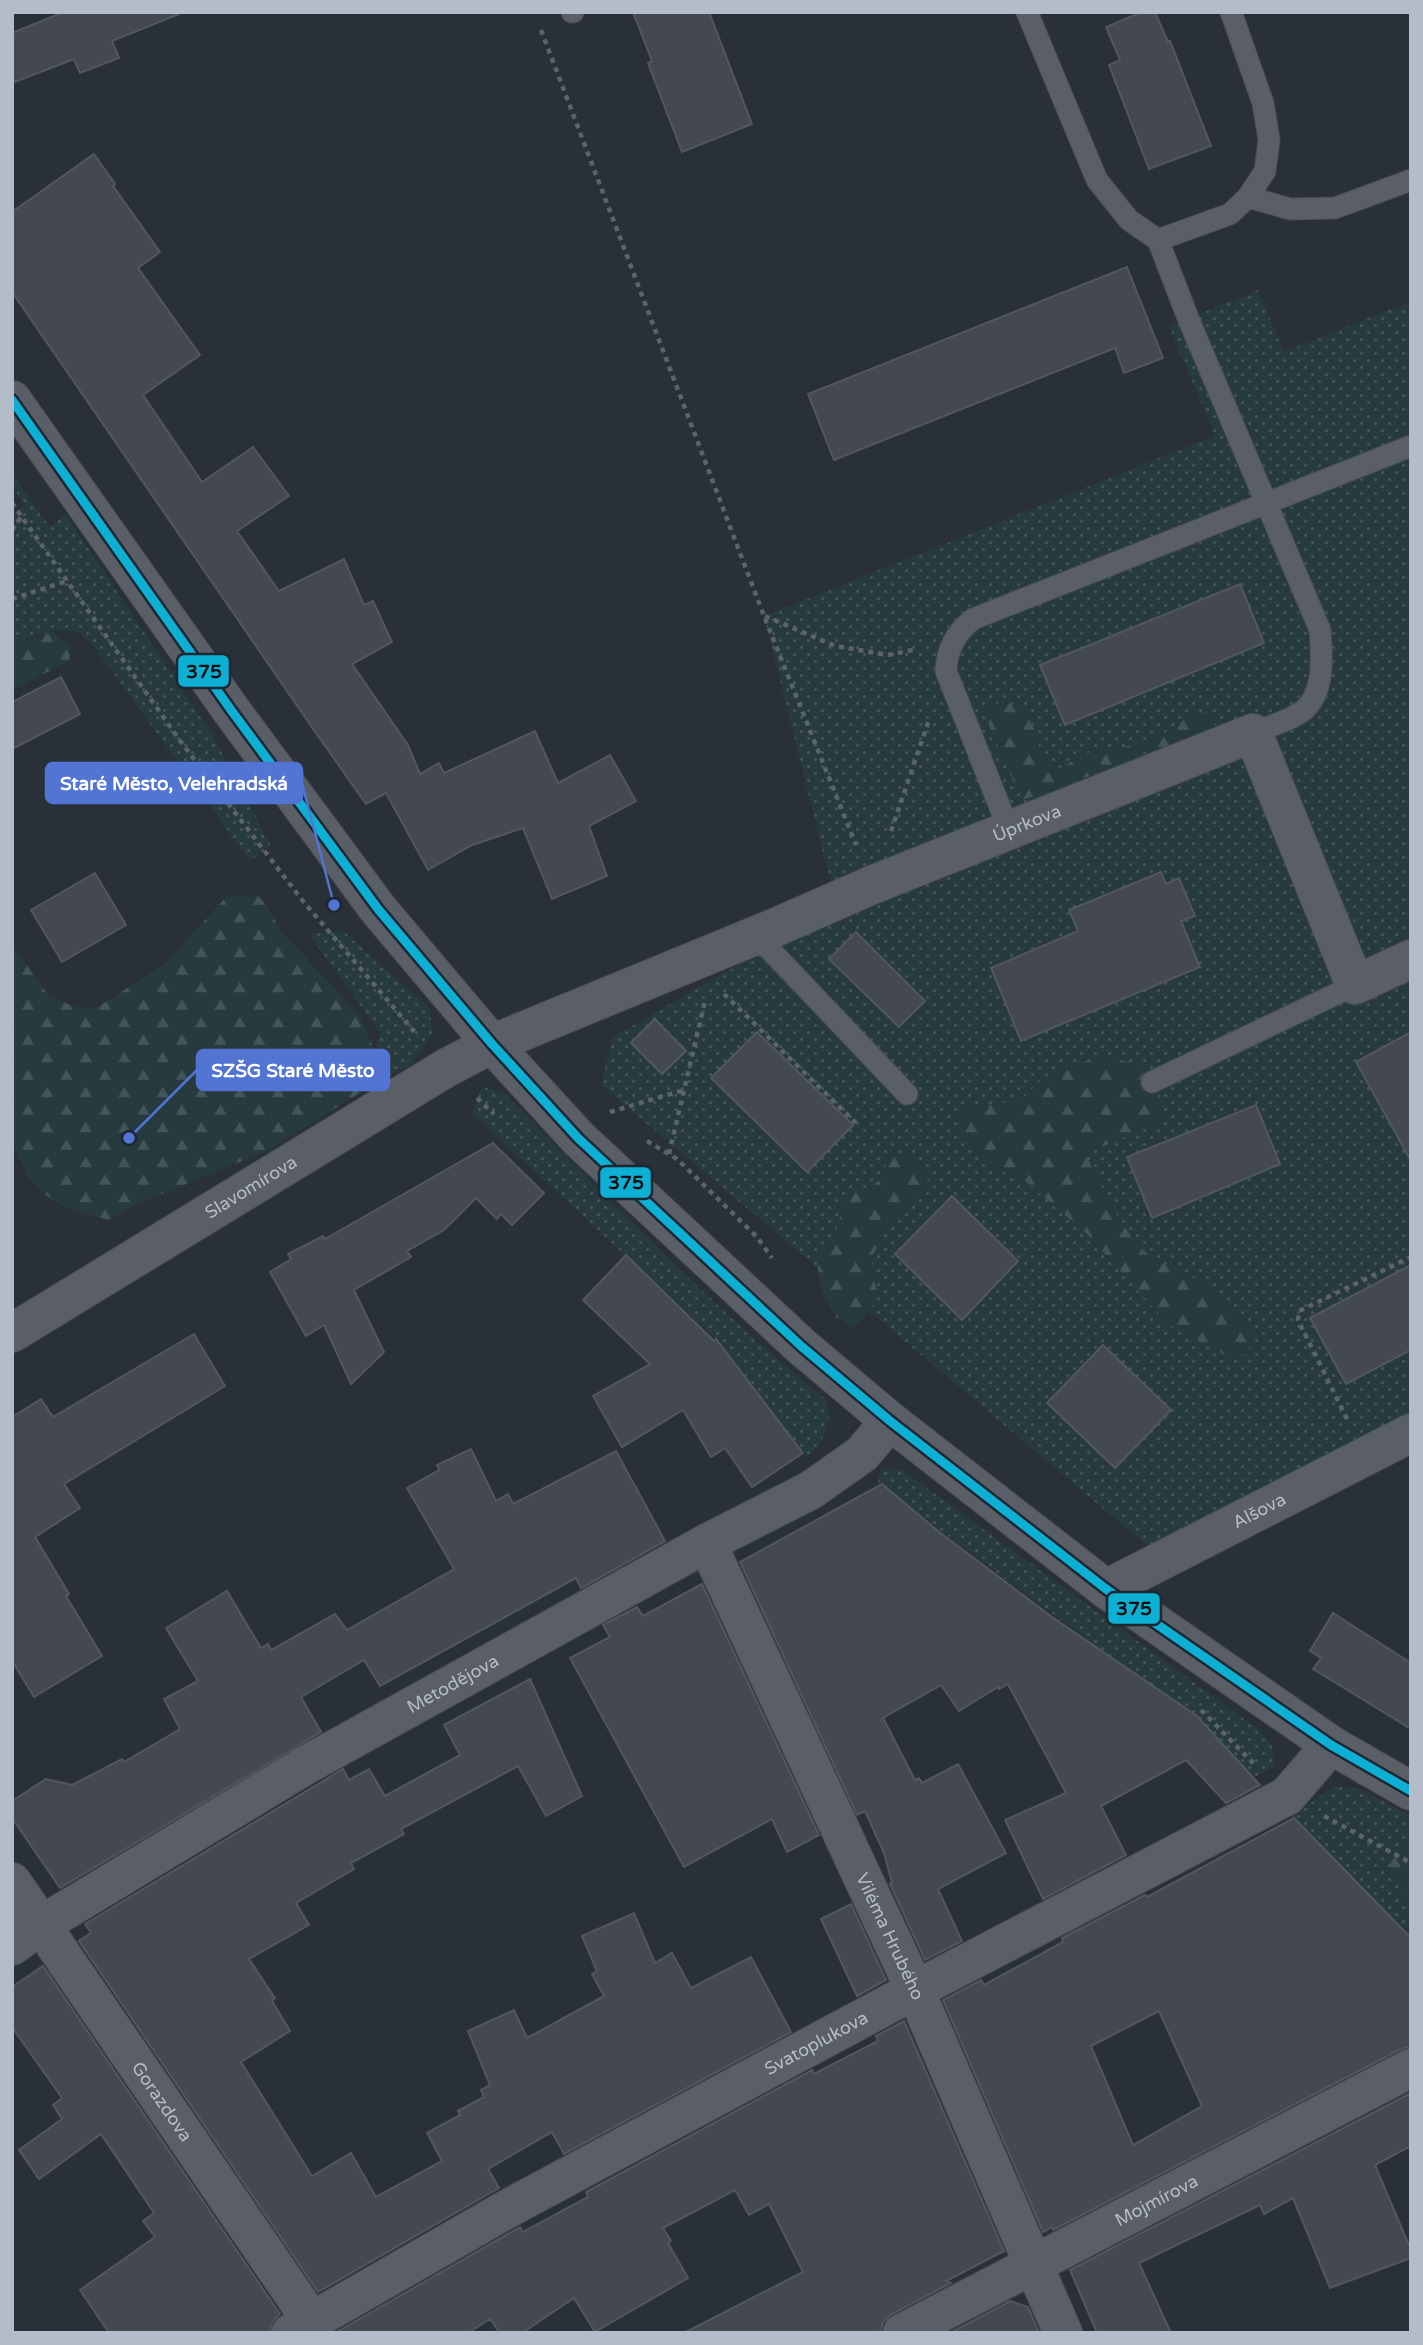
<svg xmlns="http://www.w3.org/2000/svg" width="1423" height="2345" viewBox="0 0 1423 2345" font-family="'Varela Round',sans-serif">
  <defs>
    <pattern id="grass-dots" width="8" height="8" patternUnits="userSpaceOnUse" patternTransform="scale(1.75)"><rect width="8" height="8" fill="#273a3e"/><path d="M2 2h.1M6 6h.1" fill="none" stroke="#445559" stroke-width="1.8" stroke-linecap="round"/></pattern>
    <pattern id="forest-firs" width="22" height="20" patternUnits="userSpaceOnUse" patternTransform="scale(1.75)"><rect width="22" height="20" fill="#273a3e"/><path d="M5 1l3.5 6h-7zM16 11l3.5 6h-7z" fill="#445559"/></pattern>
  </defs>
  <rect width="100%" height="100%" fill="#2a3038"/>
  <g fill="url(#grass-dots)">
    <path d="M1258,290L1284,352L1411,301V1433L1164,1560L601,1085L613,1037L837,908L764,616L1215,436L1169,326Z"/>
    <path d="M12,473L49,526L66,515L213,736L271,846L250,861L95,648C90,643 84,636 78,633C59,624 31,638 12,644V513L25,505L12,486Z"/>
    <path d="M343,931L429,1008L433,1033L410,1065L377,1082L375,1052L380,1033L309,934Z"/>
    <path d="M482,1087L504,1093C608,1199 711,1306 826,1400C835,1423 823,1442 807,1457L716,1339L472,1114Z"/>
    <path d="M881,1469H901L1262,1732L1272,1746L1275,1766L1249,1780L1192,1717L878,1484Z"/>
    <path d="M1334,1786L1362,1790L1411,1816V1944L1290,1818Z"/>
  </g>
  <g fill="url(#forest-firs)">
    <path d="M53,632L71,648L69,661L12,690V644Z"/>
    <path d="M1003,700L1028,715L1034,728L1043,761L1058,769L1092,751L1116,749L1155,739L1196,712H1212L1216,729L1199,741L1141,753L1119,765L1023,800L1004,761L984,713Z"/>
    <path d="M258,896L265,903L281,931L361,1017L375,1052L377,1082L269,1150L131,1207L109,1220C85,1214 56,1207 38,1188C26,1176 21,1158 12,1144V945L49,996L78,1008L95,1009L166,963L226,897Z"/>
    <path d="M1111,1058L1136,1064L1160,1095L1162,1121L1085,1154C1104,1189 1120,1231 1151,1257C1159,1264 1172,1265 1180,1270C1214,1289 1233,1307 1254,1339L1247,1354L1230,1358L1168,1324L1086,1233L1024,1180L993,1167L961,1139L957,1120L968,1106L1019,1102L1041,1080L1074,1063Z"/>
    <path d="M908,1153L927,1169L928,1188L898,1212L873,1254L871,1270L878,1294L869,1311L854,1327L836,1317L822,1293L818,1268L824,1247L835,1236L844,1201L855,1192L872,1186L882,1178L888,1157L894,1154Z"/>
    <path d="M1406,1840H1411V1909L1391,1871L1389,1857Z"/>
  </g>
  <g fill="#444950" stroke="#52575f" stroke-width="2" fill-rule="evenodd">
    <path d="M64,12H179V14L112,41L119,58L80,73L74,59L12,83V33Z"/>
    <path d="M633,12H709L752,124L682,152L648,63L652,61Z"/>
    <path d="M1142,12H1155L1168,42L1170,41L1211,146L1149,169L1109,65L1120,60L1106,27Z"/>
    <path d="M94,154L115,184L113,186L160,252L138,268L200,355L143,395L202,482L253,447L289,496L237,531L279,591L344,559L364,605L373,601L392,642L352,664L408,745L420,774L439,763L444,773L535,731L558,783L610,755L636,801L589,826L607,876L552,899L523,828L472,845L428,870L386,793L366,804L318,736L12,292V212Z"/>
    <path d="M1127,267L1163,358L1124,373L1115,348L834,460L808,394Z"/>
    <path d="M1240,584L1264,643L1065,725L1040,665Z"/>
    <path d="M61,677L80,714L12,749V702Z"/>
    <path d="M1161,872L1166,884L1179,878L1195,916L1181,921L1200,967L1021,1041L991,968L1078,931L1069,910Z"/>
    <path d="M95,873L126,925L62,962L31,910Z"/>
    <path d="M856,932L925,1001L899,1027L829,959Z"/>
    <path d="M655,1019L686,1051L662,1074L631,1043Z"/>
    <path d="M757,1032L853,1125L807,1172L711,1078Z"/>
    <path d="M1411,1032V1161L1356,1062Z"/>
    <path d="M1256,1105L1280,1164L1152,1218L1127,1157Z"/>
    <path d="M493,1143L544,1193L512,1225L501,1214L497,1219L476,1198L444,1230L407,1251L411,1257L354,1290L384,1352L351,1384L324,1325L306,1336L270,1272L291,1259L288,1254L323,1236L325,1239Z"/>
    <path d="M952,1196L1018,1261L962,1320L895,1254Z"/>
    <path d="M626,1255L714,1341L716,1339L803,1453L752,1487L725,1448L711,1457L683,1410L622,1447L593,1396L650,1364L583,1300Z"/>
    <path d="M1411,1265V1350L1346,1384L1310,1318Z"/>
    <path d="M194,1334L225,1386L64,1484L80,1508L35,1537L69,1594L66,1596L102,1656L34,1697L12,1661V1417L41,1399L53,1417Z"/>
    <path d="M1103,1345L1171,1410L1115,1468L1047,1403Z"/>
    <path d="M471,1449L496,1501L508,1494L513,1504L616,1451L665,1541L581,1588L576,1578L380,1686L364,1660L301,1697L321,1732L60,1888L12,1818V1801L46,1779L72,1785L122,1759L124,1762L180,1729L164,1699L198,1681L166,1628L227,1591L261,1648L268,1644L271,1650L335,1614L347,1630L454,1569L407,1488L439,1470L437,1465Z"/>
    <path d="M882,1484L938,1531L1052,1617L1197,1716L1260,1785L1226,1803L1186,1760L1101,1806L1126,1855L1043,1899L1005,1820L1066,1793L1008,1684L999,1689L998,1687L959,1711L941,1685L883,1718L915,1780L919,1778L922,1783L958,1764L1006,1853L938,1889L962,1941L925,1960L890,1884L892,1883L884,1853L865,1811L857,1815L740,1562Z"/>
    <path d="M702,1584L819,1835L787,1852L772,1819L684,1867L570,1658L610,1637L603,1625L637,1607L643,1616Z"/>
    <path d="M1333,1613L1411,1663V1729L1313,1669L1321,1658L1310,1651Z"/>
    <path d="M530,1679L582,1796L546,1816L518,1766L401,1829L404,1834L351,1863L354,1869L296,1903L309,1925L249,1959L275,1998L272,2001L290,2031L241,2062L312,2176L351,2153L376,2197L442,2161L427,2133L460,2115L458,2111L484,2097L481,2090L490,2085L468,2031L514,2010L527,2038L604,1996L592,1974L597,1971L582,1936L634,1913L655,1963L672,1953L691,1988L751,1957L791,2032L564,2154L552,2132L488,2169L499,2188L318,2292L79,1941L91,1933L85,1924L343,1769L349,1780L369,1769L385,1796L460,1755L444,1725Z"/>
    <path d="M1294,1818L1411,1938V2046L1401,2049L1053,2230L1052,2227L1043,2232L943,2000L981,1980L984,1985L1063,1942L1062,1938L1145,1895L1147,1897ZM1159,2011L1202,2106L1133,2145L1091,2046Z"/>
    <path d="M851,1904L886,1980L857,1996L821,1919Z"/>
    <path d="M43,1966L280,2314L273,2321L269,2333H109L80,2290L155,2237L143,2221L154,2213L101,2134L39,2179L19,2150L62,2119L53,2105L62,2098L12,2027V1987Z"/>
    <path d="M904,2021L1004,2251L946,2281L951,2283L892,2314L883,2322L880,2333H684L803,2272L769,2204L749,2215L735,2190L663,2228L671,2241L668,2243L688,2278L595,2332L574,2298L522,2333H500L490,2319L468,2333H335L520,2227L523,2232L588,2197L586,2192L812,2070L814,2074L878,2041L876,2036Z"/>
    <path d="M1411,2093V2146L1375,2165L1411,2250V2258L1330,2288L1293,2198L1264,2214L1260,2205L1139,2263L1171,2333H1097L1070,2270Z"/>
    <path d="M1010,2301L1028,2307L1039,2333H950Z"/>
  </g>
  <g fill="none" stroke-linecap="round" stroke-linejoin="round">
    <defs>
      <g id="service">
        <path d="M572,12H573"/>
        <path d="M1027,12L1097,180L1129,220L1158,240"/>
        <path d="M1231,12L1263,103L1269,140L1265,171L1248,197L1230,214L1158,240L1188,318L1320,630C1322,655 1325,692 1304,710C1290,721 1269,726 1253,733"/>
        <path d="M1248,197L1290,209L1335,208L1411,180"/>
        <path d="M1009,830L946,671C947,648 956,633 973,619L1411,446"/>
        <path d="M756,935L907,1094"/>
        <path d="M1152,1082L1355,985"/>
      </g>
      <g id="minor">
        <path id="s1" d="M12,1333L446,1068L492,1044L774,928L872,885L1253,733L1355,985L1411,959"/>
        <path id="s2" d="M707,1543L915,1990L1063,2333"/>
        <path id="s3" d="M1106,1589L1411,1433"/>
        <path id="s4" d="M12,1882L311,2320"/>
        <path id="s5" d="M12,1946L41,1925L306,1765L707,1543L811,1490L862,1454L890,1421"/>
        <path id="s6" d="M291,2333L509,2208L915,1990L1287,1796L1331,1745"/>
        <path id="s7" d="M902,2333L1411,2068"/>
      </g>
      <path id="tertiary" d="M12,400L231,710L378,909L492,1044L578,1138L801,1346L890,1421L1106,1589L1331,1745L1411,1791"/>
    </defs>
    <use href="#service" stroke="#484c53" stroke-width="23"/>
    <use href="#minor" stroke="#484c53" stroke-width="40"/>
    <use href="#tertiary" stroke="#484c53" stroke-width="40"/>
    <g stroke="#5d636a" stroke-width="4.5" stroke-dasharray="5 5" stroke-linecap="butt">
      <path d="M541,30L764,616L856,845"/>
      <path d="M12,503L181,742L302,900L418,1036"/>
      <path d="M12,530L22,516"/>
      <path d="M12,599L67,581"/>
      <path d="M765,616L835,646L888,655L917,649"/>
      <path d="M891,831L929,720"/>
      <path d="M724,994L856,1123"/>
      <path d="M477,1098L494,1114"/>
      <path d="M610,1112L684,1090"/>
      <path d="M647,1141L677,1159L757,1237L772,1258"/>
      <path d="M669,1154L705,1001"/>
      <path d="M1347,1419L1298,1320L1299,1311L1411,1257"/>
      <path d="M1201,1710L1256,1766"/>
      <path d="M1324,1816L1411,1863"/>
    </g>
    <use href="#service" stroke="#5a5e66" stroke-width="21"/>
    <use href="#minor" stroke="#5a5e66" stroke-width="38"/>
    <use href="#tertiary" stroke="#5a5e66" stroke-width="38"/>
    <defs>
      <path id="bus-1" d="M12,400L231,710L378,909L492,1044L578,1138L801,1346L890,1421L1106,1589L1331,1745L1411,1791"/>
    </defs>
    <use href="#bus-1" stroke="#1d2633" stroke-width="14"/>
    <use href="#bus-1" stroke="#0dafd3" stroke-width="9"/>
  </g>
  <g text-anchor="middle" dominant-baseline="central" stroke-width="5" stroke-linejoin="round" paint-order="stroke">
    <g font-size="18" fill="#b4bcc9" stroke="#1d2633">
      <text stroke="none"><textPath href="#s1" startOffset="1139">Úprkova</textPath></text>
      <text stroke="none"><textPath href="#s1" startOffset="280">Slavomírova</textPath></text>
      <text stroke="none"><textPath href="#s3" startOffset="172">Alšova</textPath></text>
      <text stroke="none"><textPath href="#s5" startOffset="513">Metodějova</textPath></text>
      <text stroke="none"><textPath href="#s2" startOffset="434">Viléma Hrubého</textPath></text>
      <text stroke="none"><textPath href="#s6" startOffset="600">Svatoplukova</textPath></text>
      <text stroke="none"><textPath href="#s4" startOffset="266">Gorazdova</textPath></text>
      <text stroke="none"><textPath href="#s7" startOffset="287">Mojmírova</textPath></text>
    </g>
  </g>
  <path fill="none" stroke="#5274d3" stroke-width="2.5" d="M334 905L302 783M129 1138L197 1070"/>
  <g fill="#5274d3" stroke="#1d2633" stroke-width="2.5">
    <circle cx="334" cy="905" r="7"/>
    <circle cx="129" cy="1138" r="7"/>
  </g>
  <g fill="#5274d3" stroke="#5274d3" stroke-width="2.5">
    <rect x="46" y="763" width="256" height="40" rx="7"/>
    <rect x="197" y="1050" width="192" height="40" rx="7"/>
  </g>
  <g font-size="19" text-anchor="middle" font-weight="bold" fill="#fff">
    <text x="174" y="790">Staré Město, Velehradská</text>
    <text x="293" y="1077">SZŠG Staré Město</text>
  </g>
  <g stroke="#1d2633" stroke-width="2.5">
    <rect x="177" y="654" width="53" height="34" rx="7" fill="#0dafd3"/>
    <rect x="599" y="1166" width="53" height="33" rx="7" fill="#0dafd3"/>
    <rect x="1107" y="1592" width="54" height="33" rx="7" fill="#0dafd3"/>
  </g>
  <g font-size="19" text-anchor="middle" font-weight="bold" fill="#111">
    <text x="204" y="678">375</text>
    <text x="626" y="1189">375</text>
    <text x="1134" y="1615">375</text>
  </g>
  <rect width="1423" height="2345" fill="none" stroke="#b4bcc9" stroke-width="28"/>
</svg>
